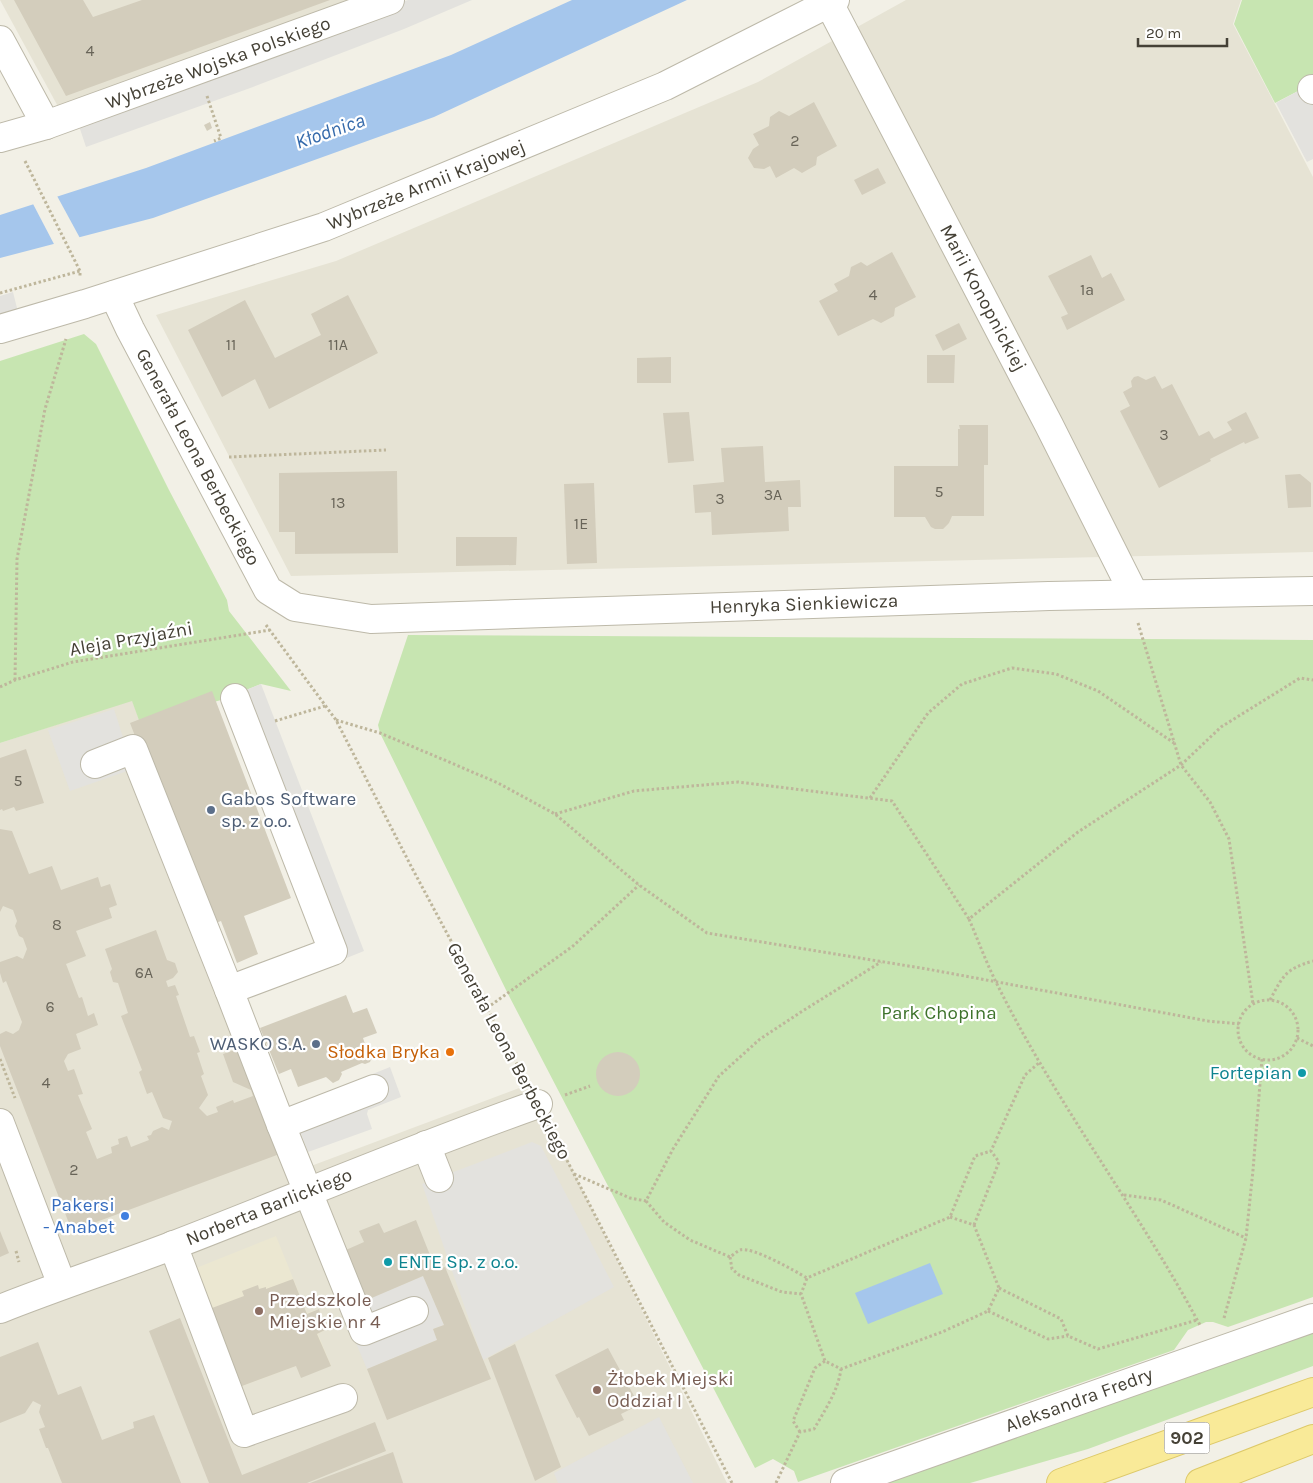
<svg xmlns="http://www.w3.org/2000/svg" width="1313" height="1483" viewBox="0 0 1313 1483" font-family="Karla,sans-serif">
  <rect width="100%" height="100%" fill="#f2f0e6"/>
  <g fill="#e6e3d4">
    <path d="M0,0H350L61,112Z"/>
    <path d="M906,0H1241L1233,24L1313,177V552L291,576L156,315L336,261L758,82Z"/>
    <path d="M132,700L303,1169L530,1084L727,1483H0V743Z"/>
  </g>
  <path fill="#ebe7d1" d="M276,1236L307,1313L319,1309L325,1330L318,1334L331,1366H296L242,1386L196,1268Z"/>
  <g fill="#c7e5b1">
    <path d="M1242,0H1313V76L1300,90L1275,103L1234,24Z"/>
    <path d="M84,334L96,344L169,490L227,600L229,611L291,691L261,684L221,700L140,723L132,701L0,743V361Z"/>
    <path d="M408,635L1313,640V1297L1228,1327L1213,1322H1206L1188,1330L1174,1350L798,1482L794,1471L773,1459L755,1468L508,994L380,733L378,725Z"/>
    <path d="M1313,1333V1366L1088,1449L970,1483H877L1197,1372Z"/>
  </g>
  <g fill="#e3e2de">
    <path d="M408,0H472L404,29L253,87L86,147L77,120Z"/>
    <path d="M1313,76V159L1307,162L1276,103L1300,90Z"/>
    <path d="M13,292L18,312L0,317V296Z"/>
    <path d="M261,684L364,951L324,967L221,700Z"/>
    <path d="M114,709L133,769L70,791L48,730Z"/>
    <path d="M390,1067L401,1097L368,1110L367,1114L372,1129L308,1152L291,1107Z"/>
    <path d="M532,1142L541,1146L614,1287L483,1360L422,1184Z"/>
    <path d="M423,1276L444,1325L433,1329L437,1340L367,1369L342,1310Z"/>
    <path d="M659,1417L693,1483H558L554,1473Z"/>
  </g>
  <g fill="#a5c6ec">
    <path d="M572,0H687L434,117L153,218L0,258V215L146,168L451,55Z"/>
    <path d="M930,1263L943,1294L868,1324L855,1293Z"/>
  </g>
  <path fill="#f2f0e6" d="M56,194L81,240L55,246L32,202Z"/>
  <g fill="#d3cdbc">
    <path d="M14,0H83L93,17L142,0H330L66,96Z"/>
    <path d="M814,102L837,146L817,157L816,165L802,173L794,168L776,178L770,166L764,169L754,168L748,158L753,149L759,145L753,134L769,126L770,117L779,111L789,116Z"/>
    <path d="M210,122L212,128L207,131L204,125Z"/>
    <path d="M878,168L886,183L862,195L854,180Z"/>
    <path d="M892,252L916,297L895,308L894,316L881,323L873,319L838,336L819,301L838,291L834,284L849,276L851,267L861,262L867,266Z"/>
    <path d="M1091,255L1102,278L1111,273L1125,300L1067,330L1061,317L1068,314L1048,276Z"/>
    <path d="M348,295L378,353L269,409L255,379L222,397L188,330L245,300L275,358L321,335L311,314Z"/>
    <path d="M959,323L967,339L943,351L935,335Z"/>
    <path d="M927,355H955L954,383H927Z"/>
    <path d="M671,357V383H637V358Z"/>
    <path d="M1138,376L1146,380L1155,376L1162,389L1172,384L1199,436L1209,431L1214,439L1232,430L1227,422L1246,412L1259,438L1245,444L1244,442L1210,459L1211,461L1159,488L1120,411L1130,406L1123,392L1132,387L1131,381L1134,377Z"/>
    <path d="M689,412L694,461L668,463L663,413Z"/>
    <path d="M959,425H988V465H984V516H952L949,523L943,529H935L931,527L925,517H894V466H958V429H960Z"/>
    <path d="M763,446L765,482L800,480L801,507H788L789,531L712,535L711,512L695,513L693,485L724,482L721,448Z"/>
    <path d="M397,471L398,553L295,554V532H279V473Z"/>
    <path d="M1300,474L1311,483V507L1288,508L1285,475Z"/>
    <path d="M594,483L597,563L567,564L564,484Z"/>
    <path d="M456,537H517L516,565L456,566Z"/>
    <path d="M212,691L291,898L244,916L258,954L237,963L221,921L208,926L130,723Z"/>
    <path d="M26,749L44,803L16,811L14,807L3,811L2,809L0,810V758Z"/>
    <path d="M0,829L12,831L29,874L52,866L61,890L98,877L101,887L110,884L117,905L109,908L112,918L76,931L86,956L66,964L79,998L82,997L88,1016L94,1013L98,1025L76,1034L81,1049L68,1054L64,1061L68,1071L74,1069L83,1094L78,1095L92,1129L86,1132L97,1159L112,1153L111,1147L119,1144L118,1139L127,1136L131,1147L149,1140L147,1136L151,1135L153,1131L162,1127L169,1130L172,1121L163,1118L152,1092L147,1094L139,1072L142,1070L121,1016L128,1013L118,983L113,982L110,972L112,969L105,949L156,930L167,960L175,963L178,972L173,978L166,981L168,987L175,985L179,995L176,996L190,1037L194,1036L200,1052L197,1053L204,1074L201,1076L208,1095L199,1108L207,1116L218,1112L216,1107L233,1100L234,1103L253,1096L251,1090L233,1082L223,1054L243,1047L285,1152L72,1231L0,1046V1034L6,1031L13,1034L19,1030L22,1022L6,981L3,983L0,973V962L17,956L23,959L27,949L23,938L19,936L15,926L17,921L13,910L3,906L0,912Z"/>
    <path d="M346,995L353,1013L367,1008L377,1033L363,1038L367,1050L372,1057L370,1062L365,1064L362,1063L341,1072L342,1074L339,1080L333,1083L326,1077L298,1087L291,1069L279,1074L260,1028Z"/>
    <circle cx="618" cy="1074" r="22"/>
    <path d="M416,1220L436,1270L445,1267L491,1379L387,1420L367,1369L437,1340L433,1329L444,1325L423,1276L360,1303L339,1253L364,1242L359,1231L379,1223L384,1233Z"/>
    <path d="M0,1231L9,1253L0,1257Z"/>
    <path d="M293,1279L307,1314L319,1309L325,1330L317,1334L331,1366L301,1378L296,1366L242,1386L221,1334L216,1336L210,1321L216,1319L212,1308L244,1296L242,1291L258,1285L259,1289L266,1287V1289Z"/>
    <path d="M180,1318L242,1475L375,1422L386,1451L307,1483H209L149,1331Z"/>
    <path d="M38,1342L58,1395L81,1386L102,1440L134,1428L133,1422L154,1415L181,1483H62L48,1448H46L39,1429L45,1427L39,1412L41,1405L33,1401L25,1413L0,1423V1357Z"/>
    <path d="M515,1344L561,1467L535,1481L488,1358Z"/>
    <path d="M608,1348L639,1405L621,1414L624,1420L589,1436L579,1417L577,1418L555,1375Z"/>
    <path d="M393,1452L403,1483H310L334,1474Z"/>
  </g>
  <g fill="none" stroke-linecap="round" stroke-linejoin="round">
    <defs>
      <g id="minor">
        <path d="M829,3L1049,425L1134,594"/>
        <path d="M0,40L46,125"/>
        <path d="M1312,89L1313,90"/>
        <path d="M0,138L46,125L390,0"/>
        <path d="M114,295L130,329L268,590L295,607L371,619L1049,596L1313,591"/>
        <path d="M0,329L85,304L324,227L665,86L835,0"/>
        <path d="M235,698L333,951L229,990L281,1125L364,1331L414,1311"/>
        <path d="M95,764L133,749L229,990"/>
        <path d="M0,1123L62,1285"/>
        <path d="M281,1125L374,1089"/>
        <path d="M426,1145L439,1178"/>
        <path d="M173,1245L244,1433L343,1398"/>
        <path d="M0,1309C58,1286 116,1267 174,1245C296,1198 415,1147 538,1104"/>
        <path d="M845,1483L1313,1318"/>
      </g>
      <g id="major">
        <path d="M1061,1483L1313,1392"/>
        <path d="M1200,1483L1313,1439"/>
      </g>
    </defs>
    <use href="#minor" stroke="#bdb9a9" stroke-width="30"/>
    <use href="#major" stroke="#ddc969" stroke-width="30"/>
    <g stroke="#beb69b" stroke-width="3" stroke-dasharray="2.5 2.5" stroke-linecap="butt">
      <path d="M207,96L221,138L214,141"/>
      <path d="M25,161L80,271V276"/>
      <path d="M0,293L80,271"/>
      <path d="M229,457L386,450"/>
      <path d="M1138,623L1181,765L1210,802L1229,839L1253,1004"/>
      <path d="M266,625L336,720L412,868L525,1079"/>
      <path d="M15,680L17,559L45,409L66,339"/>
      <path d="M0,687L15,680L73,662L270,630"/>
      <path d="M336,720L380,733L442,759L498,783L555,814L639,885L707,933L927,969L1208,1021L1239,1024"/>
      <path d="M275,721L325,706"/>
      <path d="M870,798L928,713L962,684L1012,668L1056,674L1098,691L1174,743"/>
      <path d="M555,814L634,791L738,782L892,801L969,919L1078,832L1181,765L1221,727L1300,678L1313,680"/>
      <path d="M969,919C978,940 986,962 996,982C1055,1102 1138,1209 1201,1327"/>
      <path d="M1270,1000C1283,976 1285,969 1313,961"/>
      <circle cx="1268" cy="1030" r="30"/>
      <path d="M487,1008L573,946L639,885"/>
      <path d="M1297,1038L1313,1046"/>
      <path d="M0,1059L15,1098"/>
      <path d="M565,1095L590,1086"/>
      <path d="M551,1129L732,1483"/>
      <path d="M574,1174L630,1198L646,1201L673,1149L719,1076L760,1039L801,1012L881,962"/>
      <path d="M1124,1195L1161,1200L1246,1238"/>
      <path d="M646,1201L664,1222L690,1240L730,1257C733,1255 736,1252 740,1250C752,1246 795,1271 807,1278"/>
      <path d="M950,1217L974,1225L999,1288L988,1311L942,1332L841,1369L825,1361L801,1294L807,1278L950,1217L975,1156L991,1151"/>
      <path d="M974,1225L999,1162L991,1151L1025,1075L1040,1062"/>
      <path d="M16,1251L19,1262"/>
      <path d="M730,1257L732,1269L739,1275L782,1292L801,1294"/>
      <path d="M999,1288L1061,1319L1068,1336L1098,1349L1197,1320"/>
      <path d="M988,1311L1048,1339L1068,1336"/>
      <path d="M1224,1318L1246,1238L1253,1170L1262,1059"/>
      <path d="M800,1432L793,1421L815,1368L825,1361"/>
      <path d="M776,1483L800,1432L814,1429C825,1410 838,1391 841,1369"/>
    </g>
    <use href="#minor" stroke="#fff" stroke-width="28"/>
    <use href="#major" stroke="#f9ea98" stroke-width="28"/>
  </g>
  <g fill="#5c6f8a" stroke="#fff" stroke-width="2">
    <circle cx="211" cy="810" r="5"/>
    <circle cx="316" cy="1044" r="5"/>
  </g>
  <circle fill="#e8710a" stroke="#fff" stroke-width="2" cx="450" cy="1052" r="5"/>
  <g fill="#0f9aa8" stroke="#fff" stroke-width="2">
    <circle cx="1302" cy="1073" r="5"/>
    <circle cx="388" cy="1262" r="5"/>
  </g>
  <circle fill="#3f7fe0" stroke="#fff" stroke-width="2" cx="125" cy="1216" r="5"/>
  <g fill="#8d6e63" stroke="#fff" stroke-width="2">
    <circle cx="259" cy="1311" r="5"/>
    <circle cx="597" cy="1390" r="5"/>
  </g>
  <g text-anchor="middle" dominant-baseline="central" stroke-width="4.5" stroke-linejoin="round" paint-order="stroke">
    <g font-size="16" fill="#686458">
      <text x="90" y="50">4</text>
      <text x="795" y="140">2</text>
      <text x="1087" y="289">1a</text>
      <text x="873" y="294">4</text>
      <text x="231" y="344">11</text>
      <text x="338" y="344">11A</text>
      <text x="1164" y="434">3</text>
      <text x="939" y="491">5</text>
      <text x="773" y="494">3A</text>
      <text x="720" y="498">3</text>
      <text x="338" y="502">13</text>
      <text x="581" y="523">1E</text>
      <text x="18" y="780">5</text>
      <text x="57" y="924">8</text>
      <text x="144" y="972">6A</text>
      <text x="50" y="1006">6</text>
      <text x="46" y="1082">4</text>
      <text x="74" y="1169">2</text>
    </g>
    <rect fill="#fff" stroke="#7d7a72" stroke-width="1" x="1164.5" y="1422.5" width="45" height="31" rx="4"/>
    <g font-size="18" font-weight="bold" fill="#454136">
      <text x="1187" y="1438">902</text>
    </g>
    <g font-size="19" fill="#454136" stroke="#fff">
      <text transform="translate(218 63) rotate(-20)">Wybrzeże Wojska Polskiego</text>
      <text transform="translate(426 185) rotate(-22)">Wybrzeże Armii Krajowej</text>
      <text transform="translate(983 298) rotate(62)">Marii Konopnickiej</text>
      <text transform="translate(198 457) rotate(62)">Generała Leona Berbeckiego</text>
      <text transform="translate(804 604) rotate(-2)">Henryka Sienkiewicza</text>
      <text transform="translate(131 639) rotate(-10)">Aleja Przyjaźni</text>
      <text transform="translate(509 1051) rotate(62)">Generała Leona Berbeckiego</text>
      <text transform="translate(269 1207) rotate(-22)">Norberta Barlickiego</text>
      <text transform="translate(1079 1400) rotate(-20)">Aleksandra Fredry</text>
    </g>
    <g font-size="19" fill="#4e5e75" stroke="#fff" text-anchor="start">
      <text x="221" y="799">Gabos Software<tspan x="221" dy="22">sp. z o.o.</tspan></text>
      <text x="306" y="1044" text-anchor="end">WASKO S.A.</text>
    </g>
    <g font-size="19" fill="#3e732c" stroke="#fff">
      <text x="939" y="1013">Park Chopina</text>
    </g>
    <g font-size="19" fill="#c56008" stroke="#fff" text-anchor="end">
      <text x="440" y="1052">Słodka Bryka</text>
    </g>
    <g font-size="19" fill="#0d838f" stroke="#fff" text-anchor="end">
      <text x="1292" y="1073">Fortepian</text>
      <text x="398" y="1262" text-anchor="start">ENTE Sp. z o.o.</text>
    </g>
    <g font-size="19" fill="#366cbe" stroke="#fff" text-anchor="end">
      <text x="115" y="1205">Pakersi<tspan x="115" dy="22">- Anabet</tspan></text>
    </g>
    <g font-size="19" fill="#785e54" stroke="#fff" text-anchor="start">
      <text x="269" y="1300">Przedszkole<tspan x="269" dy="22">Miejskie nr 4</tspan></text>
      <text x="607" y="1379">Żłobek Miejski<tspan x="607" dy="22">Oddział I</tspan></text>
    </g>
    <g font-size="20" font-style="italic" fill="#356aab" stroke="#fff">
      <text transform="translate(330 131) rotate(-19)">Kłodnica</text>
    </g>
  </g>
  <path d="M1138 38v8h89v-8" fill="none" stroke="#454136" stroke-width="2.5"/>
  <text x="1146" y="38" font-size="15" fill="#454136" stroke="#ffffff" stroke-width="4" paint-order="stroke">20 m</text>
</svg>
